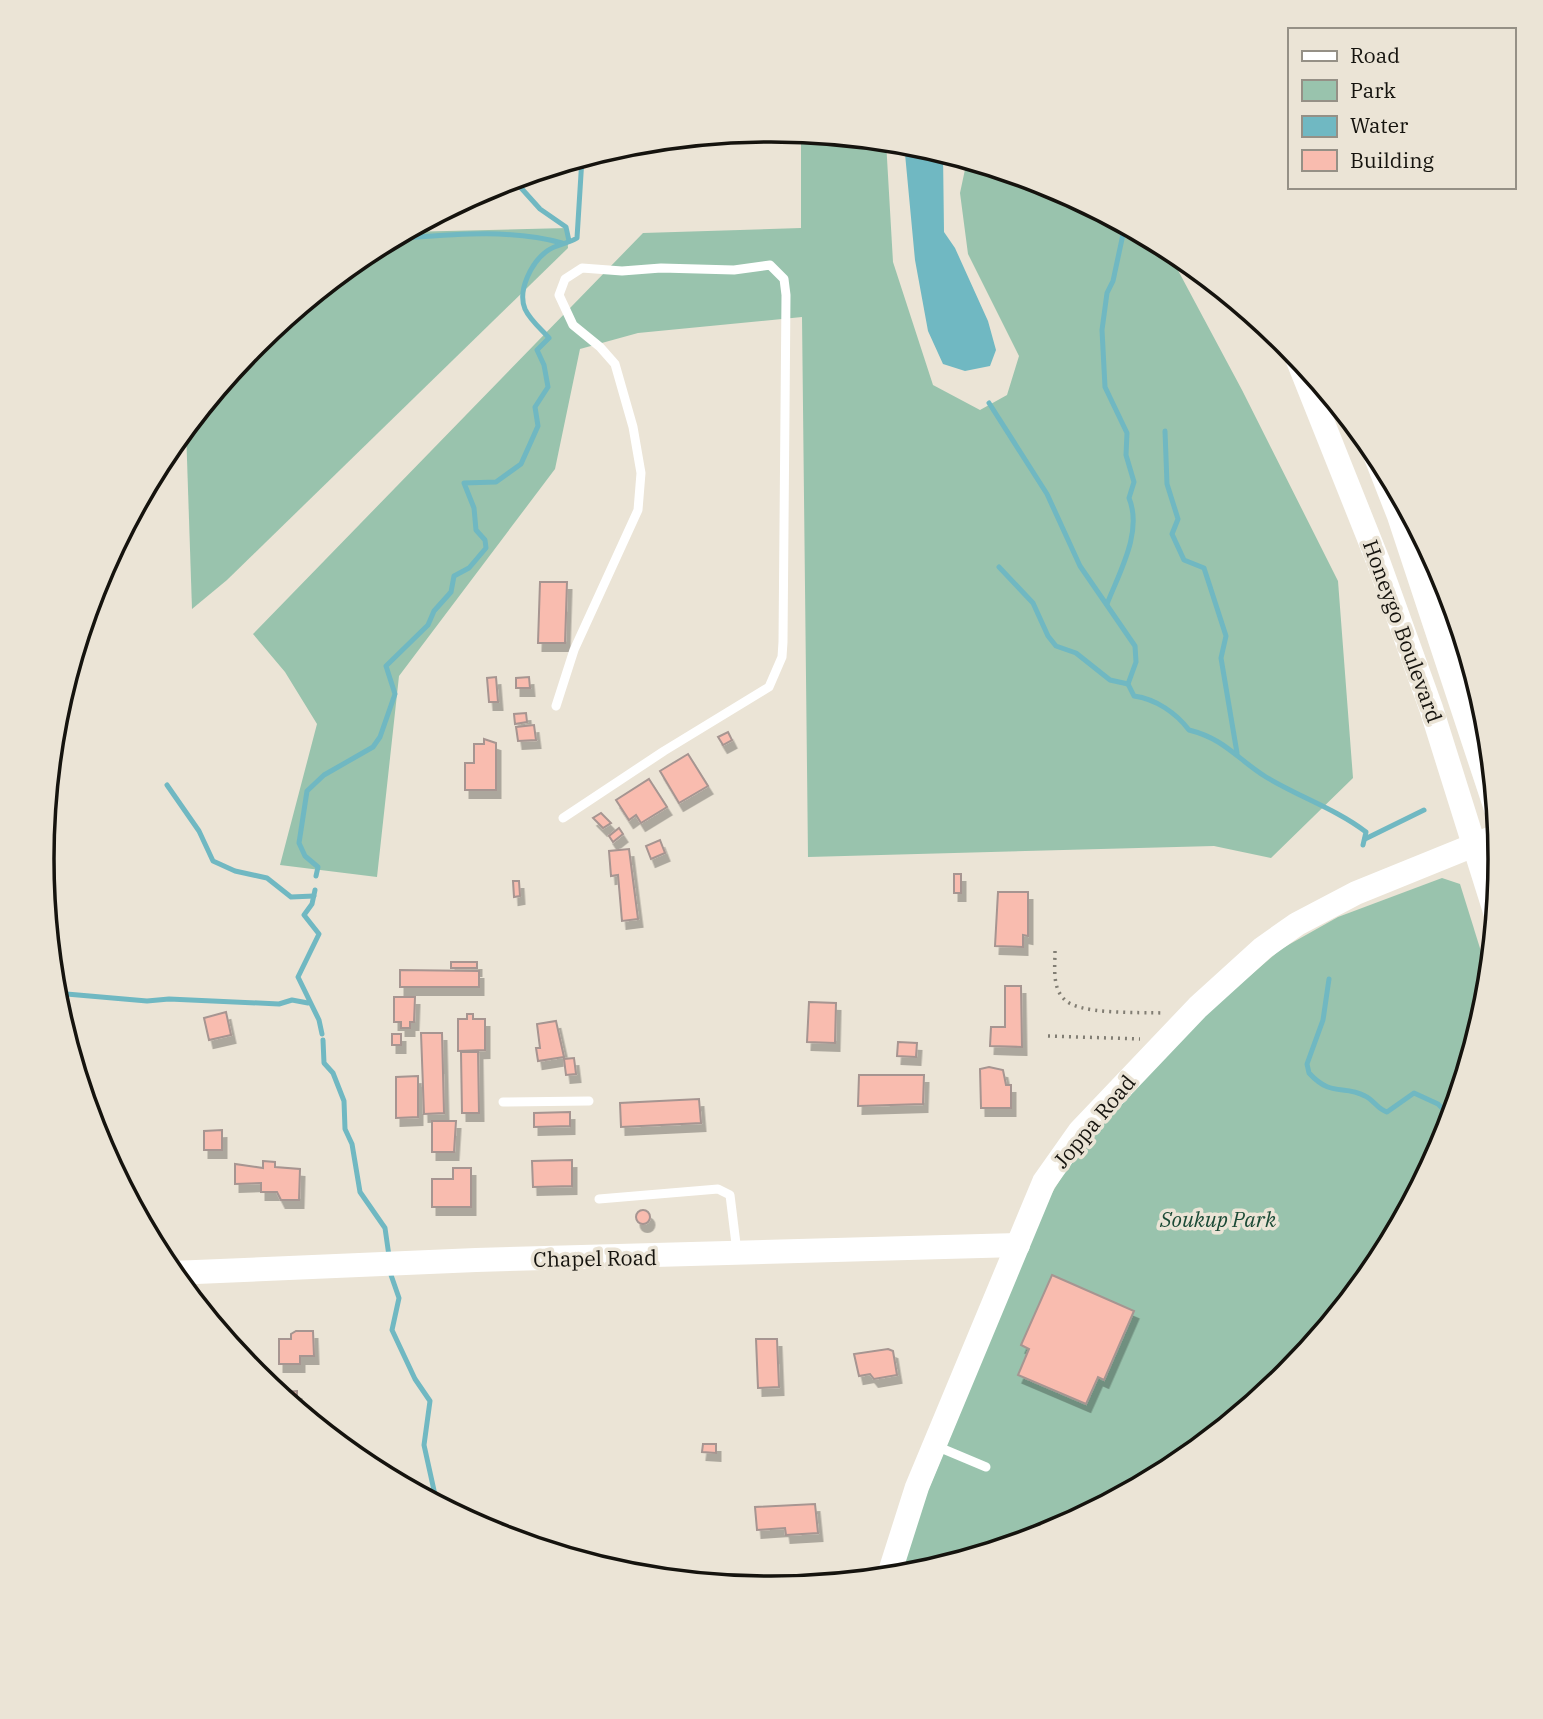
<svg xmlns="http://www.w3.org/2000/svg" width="1543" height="1719" viewBox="0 0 1543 1719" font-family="'IBM Plex Serif',serif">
  <defs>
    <filter id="shadow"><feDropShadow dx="4.5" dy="8" stdDeviation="0" flood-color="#0004"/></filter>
  </defs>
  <rect width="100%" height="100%" fill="#ebe4d6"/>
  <g fill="#99c3ad">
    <path d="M801,133L886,141L893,262L933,385L980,410L1007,395L1019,356L968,254L960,193L967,160L1051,186L1165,246L1242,390L1338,581L1353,778L1271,858L1214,846L808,857L802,317L638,333L580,349L555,469L399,676L377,877L280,865L317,724L285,672L253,634L643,233L801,228Z"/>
    <path d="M567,228L568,248L227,580L192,609L186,429L256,343L367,253L405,232Z"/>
    <path d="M1442,878L1460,884L1489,977L1487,1002L1445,1139L1378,1265L1287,1376L1176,1466L1050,1534L913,1575L897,1577L907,1542L1047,1201L1074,1157L1108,1111L1188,1029L1281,949L1338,917Z"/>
  </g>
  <path fill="#70b8c2" d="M904,143L943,153L944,232L955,248L988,321L996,350L990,366L965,371L943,364L928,331L915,260Z"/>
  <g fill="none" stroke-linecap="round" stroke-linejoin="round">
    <g stroke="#70b8c2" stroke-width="5">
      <path d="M513,179L540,209L566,227L569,241"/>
      <path d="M392,239C447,235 509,228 562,243"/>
      <path d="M989,403L1047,494L1080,566L1135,646L1136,662L1128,684L1134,696C1156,699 1176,713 1189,730C1225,739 1237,759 1266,777C1299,797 1336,809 1366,832L1363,845"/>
      <path d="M1165,431L1167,484L1178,519L1172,534L1184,560L1204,568L1226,636L1221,658L1237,753"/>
      <path d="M999,567L1033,603L1048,636L1056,646L1076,653L1110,680L1128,684"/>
      <path d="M1107,604C1119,573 1143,532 1129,498L1134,482L1126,455L1127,433L1105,387L1102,330L1107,293L1113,281L1125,225"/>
      <path d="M167,785L199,831L213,861L235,871L267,878L291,897L314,896"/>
      <path d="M1365,839L1424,810"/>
      <path d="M316,876L318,867L305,856L299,843L307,791L324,775L373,747L380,737L395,694L386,666L428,625L434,611L451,592L454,576L469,568L486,548L485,540L476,530L474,508L464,483L496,482L521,464L538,426L535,407L548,387L544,365L537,350L549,338C541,329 530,320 525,309C517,290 532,262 547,251C556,244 568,244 577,238L582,158"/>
      <path d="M315,890L312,904L304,915L319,934L298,977L319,1020L322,1034"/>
      <path d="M1329,979L1323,1020L1307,1064L1309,1073C1332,1098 1343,1084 1365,1096C1374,1100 1377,1109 1387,1112L1414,1093L1438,1104L1452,1118"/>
      <path d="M55,993L147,1001L169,999L279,1004L292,1000L308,1003"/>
      <path d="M323,1040L324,1063L333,1073L344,1101L345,1129L352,1144L360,1192L385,1228L389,1256"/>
      <path d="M391,1275L399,1298L392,1330L415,1379L430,1401L424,1445L437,1504"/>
    </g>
  </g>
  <g fill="#f9bcaf" stroke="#a69591" stroke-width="2" filter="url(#shadow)">
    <path d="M540,582H567L565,643H538Z"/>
    <path d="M496,677L498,702H489L487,678Z"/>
    <path d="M529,677L530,688H516V678Z"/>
    <path d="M526,713L527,722L515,724L514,714Z"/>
    <path d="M534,725L536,740L518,741L516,727Z"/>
    <path d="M728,732L732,740L723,745L718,737Z"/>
    <path d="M484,739L496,743V790H465V763H474V744H484Z"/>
    <path d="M688,754L708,786L679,803L660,771Z"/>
    <path d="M649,779L667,807L641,823L636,815L629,820L616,800Z"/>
    <path d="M601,813L611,823L603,828L593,818Z"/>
    <path d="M619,828L623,834L613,842L609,836Z"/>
    <path d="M660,840L665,853L651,859L646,846Z"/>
    <path d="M629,849L638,919L622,921L618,875L611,876L609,851Z"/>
    <rect x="954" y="874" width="7" height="19"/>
    <path d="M513,881H519L520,896L514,897Z"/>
    <path d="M998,892H1028V936L1023,935V947L995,946Z"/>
    <rect x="451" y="962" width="26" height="6"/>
    <path d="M400,970L479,971V987H400Z"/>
    <path d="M1005,986H1021L1022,1047L990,1046L991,1027H1005Z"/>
    <path d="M394,997H415L414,1022H410V1028H401V1022H394Z"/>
    <path d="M809,1002L836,1003L835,1043L807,1042Z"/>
    <path d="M226,1012L231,1035L209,1040L204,1018Z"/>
    <path d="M467,1014H473V1019H485V1050L458,1051V1019H467Z"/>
    <path d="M556,1021L564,1057L538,1061L536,1048H540L537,1024Z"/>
    <path d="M421,1033H442L444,1113L424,1114Z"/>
    <rect x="392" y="1034" width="9" height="11"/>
    <path d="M898,1042L917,1043L916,1057L897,1056Z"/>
    <path d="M461,1052H478L479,1113H462Z"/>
    <path d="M574,1058L576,1074L566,1075L564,1059Z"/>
    <path d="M989,1067L1003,1070L1006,1085H1011V1108H981L980,1069Z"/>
    <path d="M859,1075H924L923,1104L858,1106Z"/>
    <path d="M418,1076V1117L396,1118V1077Z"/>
    <path d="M699,1099L701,1123L621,1127L620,1103Z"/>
    <path d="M570,1112V1126L534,1127V1113Z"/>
    <path d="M432,1121H456L454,1152H432Z"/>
    <path d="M222,1130V1150H204V1131Z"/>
    <path d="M572,1160V1186L533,1187L532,1161Z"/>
    <path d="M263,1161L275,1162V1167L300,1169L299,1200H281L277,1192H261V1183L235,1184V1164L263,1168Z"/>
    <path d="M453,1168H471V1207H432V1179H453Z"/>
    <circle cx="643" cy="1217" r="7"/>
    <path d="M1052,1275L1134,1311L1104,1380L1098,1377L1086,1404L1018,1375L1029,1349L1021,1345Z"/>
    <path d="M296,1331H313L314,1356H300V1364H279V1339H291V1334Z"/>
    <path d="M756,1339H777L779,1387L758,1388Z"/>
    <path d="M888,1349L893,1351L897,1375L874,1379L870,1374L859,1376L854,1354Z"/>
    <path d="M297,1391V1408L276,1392Z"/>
    <path d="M703,1444H716V1453L702,1452Z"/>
    <path d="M815,1504L818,1533L786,1535L785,1528L757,1530L755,1507Z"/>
  </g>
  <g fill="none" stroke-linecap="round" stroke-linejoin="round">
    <g stroke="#817d73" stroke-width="3.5" stroke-dasharray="2 5" stroke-linecap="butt">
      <path d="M1055,951C1055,967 1052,987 1064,999C1078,1015 1140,1012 1162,1013"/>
      <path d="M1048,1036L1140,1039"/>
    </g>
    <g stroke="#fff" stroke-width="9">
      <path d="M556,706L574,650L638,510L641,473L633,427L615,364L600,347L573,325L559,295L565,279L582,268L622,271L661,268L734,270L770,265L784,279L786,295L783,642L782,657L769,687L664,751L563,818"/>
      <path d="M503,1102L589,1101"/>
      <path d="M599,1199L718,1189L730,1195L737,1252"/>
      <path d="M936,1446L986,1467"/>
    </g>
    <g stroke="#fff" stroke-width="24">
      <path d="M1295,353L1378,561L1431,708L1496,915"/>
      <path d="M1372,447L1399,516L1496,809"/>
      <path d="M172,1273L476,1260L1018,1245"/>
      <path d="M888,1578L917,1487L1044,1182L1080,1131L1198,1007L1263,948L1297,924L1356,893L1499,835"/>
    </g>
  </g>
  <g text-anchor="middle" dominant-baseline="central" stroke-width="7" stroke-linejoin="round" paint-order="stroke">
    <g font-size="21" fill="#15130e" stroke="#ebe4d6">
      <text transform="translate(1403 631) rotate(70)">Honeygo Boulevard</text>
      <text transform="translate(1094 1121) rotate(-50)">Joppa Road</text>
      <text transform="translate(595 1258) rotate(-1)">Chapel Road</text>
    </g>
    <g font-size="21" font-style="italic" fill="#1a4935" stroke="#ebe4d6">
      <text x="1218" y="1219">Soukup Park</text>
    </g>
  </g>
  <path d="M0 0H1543V1719H0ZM54 859a717 717 0 1 1 1434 0a717 717 0 1 1-1434 0Z" fill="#ebe4d6" fill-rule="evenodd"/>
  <path fill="none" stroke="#15130e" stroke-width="3.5" d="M54 859a717 717 0 1 1 1434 0a717 717 0 1 1-1434 0Z"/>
  <rect x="1288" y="28" width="228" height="161" fill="#ebe4d6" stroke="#959086" stroke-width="2"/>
  <rect x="1302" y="51" width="35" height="10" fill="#ffffff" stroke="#959086" stroke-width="2"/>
  <text x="1350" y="63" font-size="21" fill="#15130e">Road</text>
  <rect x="1302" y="80" width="35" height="21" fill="#99c3ad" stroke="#959086" stroke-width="2"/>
  <text x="1350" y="98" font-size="21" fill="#15130e">Park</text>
  <rect x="1302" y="116" width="35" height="21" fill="#70b8c2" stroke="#959086" stroke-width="2"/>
  <text x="1350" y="133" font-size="21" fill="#15130e">Water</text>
  <rect x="1302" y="150" width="35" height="21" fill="#f9bcaf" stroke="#959086" stroke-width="2"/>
  <text x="1350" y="168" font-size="21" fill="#15130e">Building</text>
</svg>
